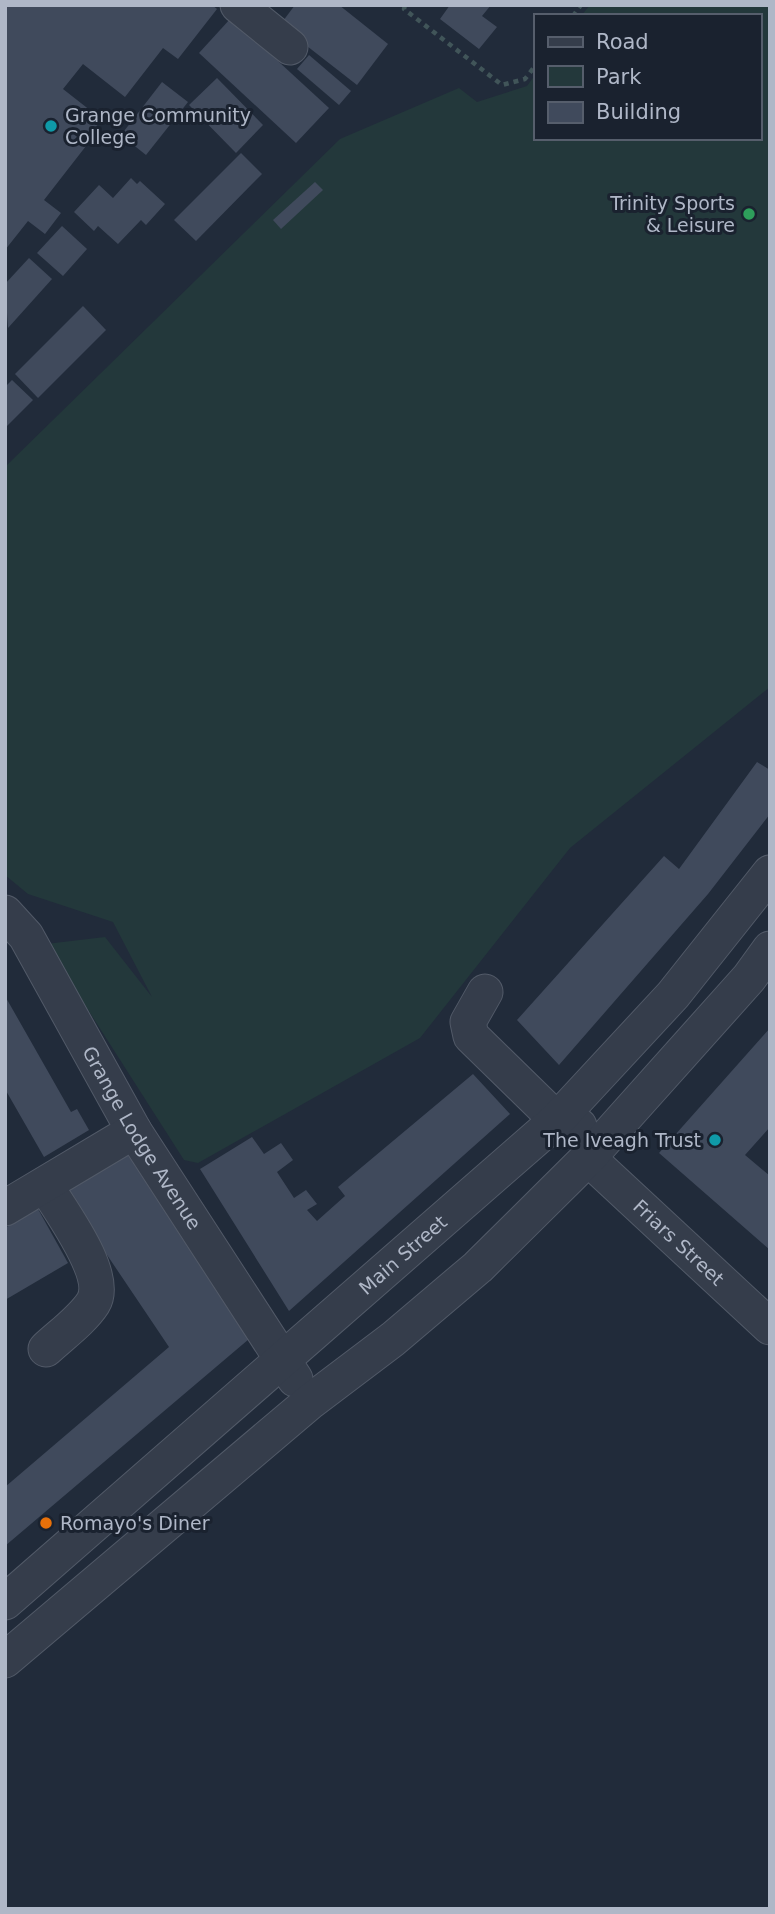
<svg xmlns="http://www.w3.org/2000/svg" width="775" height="1914" viewBox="0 0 775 1914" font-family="'DejaVu Sans',sans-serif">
  <rect width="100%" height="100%" fill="#212b3a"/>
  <path fill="#23383b" d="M590,5H770V687L570,848L420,1038L198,1163L184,1160L46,944L105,937L152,997L113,922L28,894L5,875V467L340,139L459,88L477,102L527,86L535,75V138H759V16H581Z"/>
  <g fill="#404a5c">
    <path d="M5,5H212L217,9L178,59L163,48L125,97L83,64L63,89L100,118L95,124L100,128L44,200L61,213L45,234L28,221L5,250Z"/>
    <path d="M295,5H339L388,44L357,85L280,25Z"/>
    <path d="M450,5H491L482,16L497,27L479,49L440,19Z"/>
    <path d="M231,18L329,108L296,143L199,53Z"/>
    <path d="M309,55L351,91L339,105L297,69Z"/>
    <path d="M217,78L263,125L236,153L189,105Z"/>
    <path d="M162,82L188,102L146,155L121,135Z"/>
    <path d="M241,153L262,174L196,241L174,220Z"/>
    <path d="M131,178L137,184L140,181L165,204L146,225L141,220L118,244L98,226L94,231L74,212L99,185L113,198Z"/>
    <path d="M315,182L323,190L281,229L273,220Z"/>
    <path d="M62,226L87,249L63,276L37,253Z"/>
    <path d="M29,258L52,279L8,328L5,284Z"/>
    <path d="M83,306L106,330L38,398L15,374Z"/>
    <path d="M12,380L33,400L5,428V387Z"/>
    <path d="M757,762L770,770V814L708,894L559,1065L517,1020L664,856L679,869Z"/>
    <path d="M5,996L71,1112L77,1109L89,1130L44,1157L5,1089Z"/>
    <path d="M770,1028V1127L745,1155L770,1176V1250L659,1153Z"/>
    <path d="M473,1074L510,1114L289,1311L200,1169L252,1137L264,1154L281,1143L293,1160L277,1172L294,1198L306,1190L317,1204L307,1210L317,1221L345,1196L338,1187Z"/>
    <path d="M126,1150L249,1339L5,1546V1487L169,1347L62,1188Z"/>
    <path d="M38,1209L68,1263L5,1300V1228Z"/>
  </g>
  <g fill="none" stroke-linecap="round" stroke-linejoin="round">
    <defs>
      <g id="minor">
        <path d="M238,5L290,47"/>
        <path id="s1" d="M5,913L26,936L134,1131L295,1379"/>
        <path d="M485,992L468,1022L471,1036L557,1120L579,1126"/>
        <path id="s2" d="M588,1158L770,1327"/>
        <path d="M45,1185C59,1209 110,1275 93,1303C82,1320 61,1335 46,1349"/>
        <path d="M5,1208L134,1131"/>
        <path id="s3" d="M5,1602L557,1120L673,995L770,873"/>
        <path d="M5,1660L311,1401L393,1339L478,1267L588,1158L749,978L770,949"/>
      </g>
    </defs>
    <use href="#minor" stroke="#525a68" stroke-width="37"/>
    <g stroke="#415559" stroke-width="4.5" stroke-dasharray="5 5" stroke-linecap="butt">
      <path d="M405,5L404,9L502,85L525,79L535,66"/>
      <path d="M573,16L581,5"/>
    </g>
    <use href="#minor" stroke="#353d4b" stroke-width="35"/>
  </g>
  <g fill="#0f9aa8" stroke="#1a222f" stroke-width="2.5">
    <circle cx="51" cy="126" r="7"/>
    <circle cx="715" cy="1140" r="7"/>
  </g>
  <circle fill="#2e9e5b" stroke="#1a222f" stroke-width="2.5" cx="749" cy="214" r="7"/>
  <circle fill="#e8710a" stroke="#1a222f" stroke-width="2.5" cx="46" cy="1523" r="7"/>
  <g text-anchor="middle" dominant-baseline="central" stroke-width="6" stroke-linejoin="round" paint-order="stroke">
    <g font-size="19" fill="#afb7c7" stroke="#1a222f" text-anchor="start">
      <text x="65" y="115">Grange Community<tspan x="65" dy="22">College</tspan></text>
      <text x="735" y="203" text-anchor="end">Trinity Sports<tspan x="735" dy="22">&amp; Leisure</tspan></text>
      <text x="701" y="1140" text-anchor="end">The Iveagh Trust</text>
      <text x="60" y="1523">Romayo's Diner</text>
    </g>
    <g font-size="19" fill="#afb7c7" stroke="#1a222f">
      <text stroke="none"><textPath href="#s1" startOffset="264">Grange Lodge Avenue</textPath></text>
      <text stroke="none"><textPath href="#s2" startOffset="124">Friars Street</textPath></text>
      <text stroke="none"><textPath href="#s3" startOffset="528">Main Street</textPath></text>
    </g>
  </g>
  <rect width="775" height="1914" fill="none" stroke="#afb7c7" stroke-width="14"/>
  <rect x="534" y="14" width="228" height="126" fill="#1a222f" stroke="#565e6c" stroke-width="2"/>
  <rect x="548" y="37" width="35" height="10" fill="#353d4b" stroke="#565e6c" stroke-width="2"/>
  <text x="596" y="49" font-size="21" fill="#afb7c7">Road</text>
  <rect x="548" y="66" width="35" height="21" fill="#23383b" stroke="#565e6c" stroke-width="2"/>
  <text x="596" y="84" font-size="21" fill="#afb7c7">Park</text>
  <rect x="548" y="102" width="35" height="21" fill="#404a5c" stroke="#565e6c" stroke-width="2"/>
  <text x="596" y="119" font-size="21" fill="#afb7c7">Building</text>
</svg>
